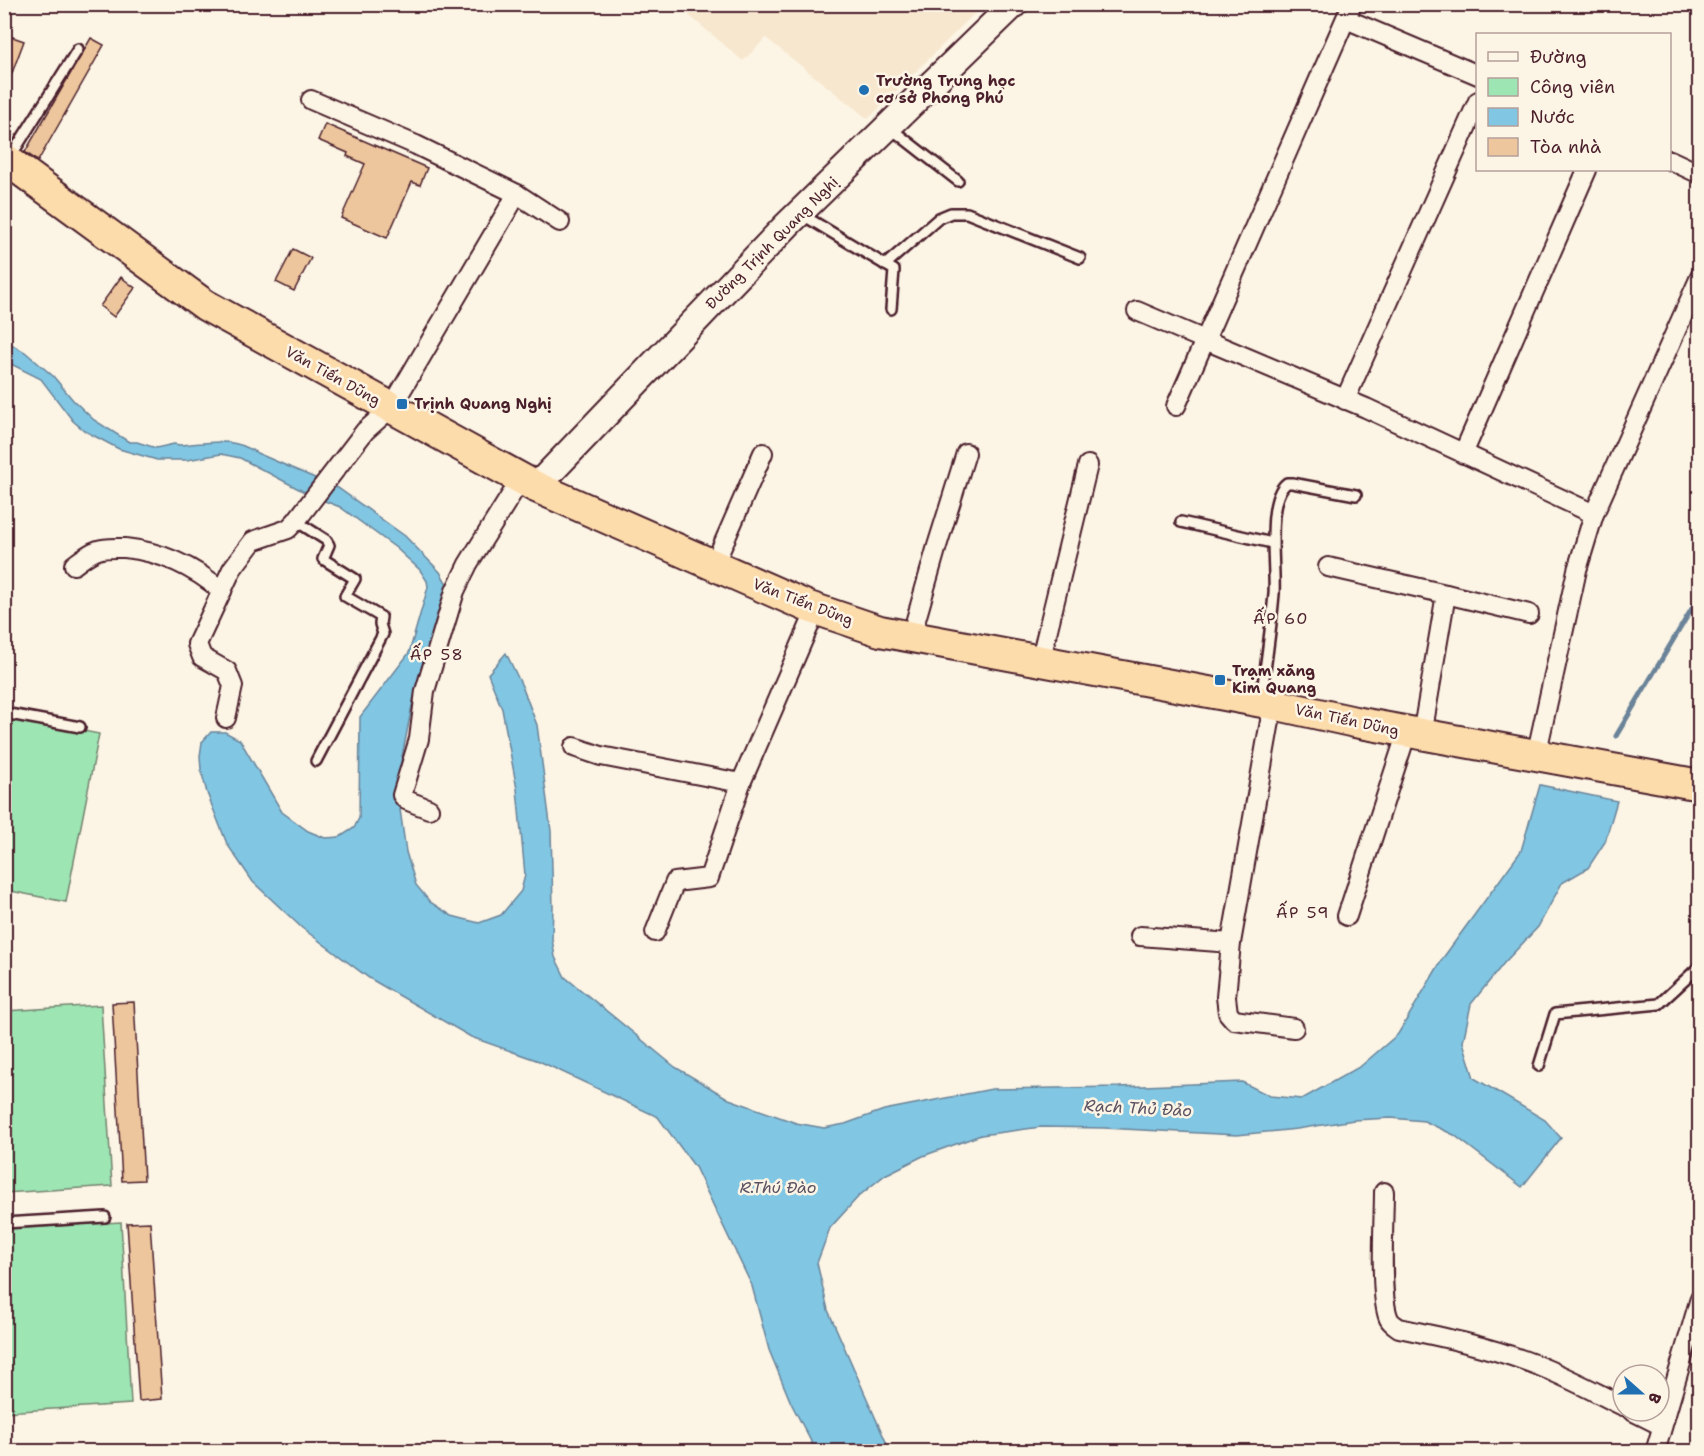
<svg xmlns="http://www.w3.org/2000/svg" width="1704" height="1456" viewBox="0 0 1704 1456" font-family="'Shantell Sans',sans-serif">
  <rect width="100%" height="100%" fill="#fcf5e5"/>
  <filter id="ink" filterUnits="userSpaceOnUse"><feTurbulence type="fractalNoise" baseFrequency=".0167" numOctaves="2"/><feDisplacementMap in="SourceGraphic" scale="12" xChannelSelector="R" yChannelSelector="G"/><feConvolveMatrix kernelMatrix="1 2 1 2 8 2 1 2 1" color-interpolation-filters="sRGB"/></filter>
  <g filter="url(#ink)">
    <path fill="#f8e7cf" d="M692,4H983V5L868,119L766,38L743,61L684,11Z"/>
    <g fill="#9de5b3" stroke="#74826f" stroke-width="1.5">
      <path d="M4,715L99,734L66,902L5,890Z"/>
      <path d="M101,1005L112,1186L5,1193V1011Z"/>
      <path d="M121,1222L131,1404L5,1412V1229Z"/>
    </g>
    <path fill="#81c6e2" stroke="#6b8399" stroke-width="1.5" d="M4,340L25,352L53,376L73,400L94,420L129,442H137L156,448L174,444L180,445C209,443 232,436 257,453L338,488L405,536L440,572L447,584L413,701L400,767V809L406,852L416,885L430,902L452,916L479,923L501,915L521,891L525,875L517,789L502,709L488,674L506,653L522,686L537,725L551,831L553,907L552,939L555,957L565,977L675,1067L729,1099L796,1123L824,1128L845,1124L884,1110L992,1089L1119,1087L1242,1082L1270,1096L1302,1099L1361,1066L1398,1034L1443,958L1521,851L1540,785L1617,801L1605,842L1588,868L1562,883L1538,927L1504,963L1471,1004L1463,1042L1474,1078L1545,1120L1561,1138L1522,1187L1454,1135L1424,1121L1391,1118L1354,1120L1297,1129L1237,1135L1104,1128L1041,1127L981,1135L923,1156L885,1175L859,1196L830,1228L817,1263L828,1310L890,1451H816L791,1403L769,1350L752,1286L695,1167L658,1117L539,1061L471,1037L369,978L302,928L253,882L227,844L207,793L201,770L200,756L202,742L211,732H225L240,740L282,812L308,831L325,838L340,837L354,828L359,818L360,717L409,653L428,587L427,581L420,570L396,548L340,507L312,496L240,458L221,454L187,460H157L119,449L85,431L73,421L41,379L5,361Z"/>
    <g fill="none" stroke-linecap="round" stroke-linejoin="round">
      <path stroke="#6b8399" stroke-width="5" d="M1616,736L1700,595"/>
    </g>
    <g fill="#edc69d" stroke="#4a1f2b" stroke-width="1.5">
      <path d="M4,34L24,41L6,89H4Z"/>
      <path d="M91,38L104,45L38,161L25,152Z"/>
      <path d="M325,124L427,168L420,185L412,182L387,238L341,218L365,164L347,156L348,153L318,140Z"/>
      <path d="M293,249L311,258L294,291L276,282Z"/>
      <path d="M121,277L135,288L114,317L100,306Z"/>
      <path d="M134,1002L144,1180L122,1181L112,1003Z"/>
      <path d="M150,1222L162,1399L139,1401L127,1223Z"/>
    </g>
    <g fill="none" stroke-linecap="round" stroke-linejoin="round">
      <defs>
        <g id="service">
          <path d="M889,127L958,181"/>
          <path d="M11,156L78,49"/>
          <path d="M801,214L894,270L891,309"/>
          <path d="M885,265L939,218L951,213H967L1080,258"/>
          <path d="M296,521L326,540L329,545L323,559L355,579L345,596L381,617L380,624L383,634L316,761"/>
          <path d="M1181,522L1272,543"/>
          <path d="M1261,699C1266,664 1271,629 1274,594C1276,569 1265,499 1287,483H1292L1356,495"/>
          <path d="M4,713L80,727"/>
          <path d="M1539,1066L1555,1014L1659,1004L1700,966"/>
          <path d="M4,1223L105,1217"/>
        </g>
        <g id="minor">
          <path d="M1352,4L1205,340L1366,408L1594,514"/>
          <path d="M1346,19L1478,75"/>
          <path d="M311,100L416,145L517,194L560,222"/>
          <path d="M1670,160L1700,174"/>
          <path d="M1137,311L1205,340L1176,406"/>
          <path d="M1345,400L1478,101"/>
          <path d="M1463,454L1587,170"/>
          <path d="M74,565C82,559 89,553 98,550C106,547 116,548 125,548C163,552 194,567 222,591"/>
          <path d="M714,565L763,453"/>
          <path d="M1328,567L1446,594L1422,735"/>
          <path d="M1446,594L1529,614"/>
          <path d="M911,637L937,546L966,453"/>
          <path d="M1040,662L1088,465"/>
          <path d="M226,718L233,686L227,671L202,657L197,644L232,569L253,541L288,529L296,521L365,431L391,408L517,194"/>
          <path d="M574,747L601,756L741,783L816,610"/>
          <path d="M1536,756L1577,570L1594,514L1700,277"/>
          <path d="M429,809L406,800L402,795L419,739L425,691L455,591L468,564L521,479"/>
          <path d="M1347,916L1407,732"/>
          <path d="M655,932L675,882L709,878L741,783"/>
          <path d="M1140,936L1231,943L1273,704"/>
          <path d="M1231,943L1226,997L1228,1013L1234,1020L1294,1028"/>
          <path d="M1384,1192C1384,1219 1379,1298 1389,1319C1391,1323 1395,1325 1399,1328C1442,1337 1485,1346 1526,1361C1560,1373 1591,1390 1623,1406"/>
          <path d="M1632,1411L1662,1426"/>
          <path d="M1655,1452L1700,1298"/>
        </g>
        <path id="secondary" d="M536,487L787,225L1014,4"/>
        <path id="trunk" d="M4,158L205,305L536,487L809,607L880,631L1273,704L1355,722L1700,785"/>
      </defs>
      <use href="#service" stroke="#4a1f2b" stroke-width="14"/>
      <use href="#minor" stroke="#4a1f2b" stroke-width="22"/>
      <use href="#secondary" stroke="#4a1f2b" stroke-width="30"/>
      <use href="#trunk" stroke="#4a1f2b" stroke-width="34"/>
      <use href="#service" stroke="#fcf5e5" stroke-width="9"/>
      <use href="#minor" stroke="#fcf5e5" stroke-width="18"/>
      <use href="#secondary" stroke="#fcf5e5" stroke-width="26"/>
      <use href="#trunk" stroke="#fddcac" stroke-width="30"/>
    </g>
  </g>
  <g fill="#1f6fb2" stroke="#fcf5e5" stroke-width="2">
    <circle cx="864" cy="90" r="6"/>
    <rect x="396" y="398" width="12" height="12" rx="3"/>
    <rect x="1214" y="674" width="12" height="12" rx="3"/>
  </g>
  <g text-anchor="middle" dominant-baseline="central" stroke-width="5" stroke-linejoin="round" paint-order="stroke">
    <g font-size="15" font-weight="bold" fill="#4a1f2b" stroke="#fcf5e5" text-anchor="start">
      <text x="876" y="81">Trường Trung học<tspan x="876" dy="17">cơ sở Phong Phú</tspan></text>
      <text x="414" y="404">Trịnh Quang Nghị</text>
      <text x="1232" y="671">Trạm xăng<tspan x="1232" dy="17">Kim Quang</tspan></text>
    </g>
    <g font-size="15" fill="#4a1f2b" stroke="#fcf5e5">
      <text transform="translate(772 243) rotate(-45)">Đường Trịnh Quang Nghị</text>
      <text transform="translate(333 376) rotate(29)">Văn Tiến Dũng</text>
      <text transform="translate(803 602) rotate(21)">Văn Tiến Dũng</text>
      <text transform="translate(1347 720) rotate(12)">Văn Tiến Dũng</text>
    </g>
    <g font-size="16" letter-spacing="1.5" fill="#4a1f2b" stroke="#fcf5e5">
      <text x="1281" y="618">ẤP 60</text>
      <text x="437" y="654">ẤP 58</text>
      <text x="1303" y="912">ẤP 59</text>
    </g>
    <g font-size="16" font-style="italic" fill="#5a5162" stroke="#fcf5e5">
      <text transform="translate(1138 1108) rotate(3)">Rạch Thủ Đảo</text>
      <text x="778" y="1187">R.Thú Đào</text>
    </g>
  </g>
  <rect width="1704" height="1456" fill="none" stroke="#fcf5e5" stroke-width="24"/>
  <rect x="12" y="12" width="1680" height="1432" fill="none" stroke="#4a1f2b" stroke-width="2" filter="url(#ink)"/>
  <rect x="1476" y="33" width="195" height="138" fill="#fcf5e5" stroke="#b59f9b" stroke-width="1.5"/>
  <rect x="1488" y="52" width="30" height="9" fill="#fcf5e5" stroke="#b59f9b" stroke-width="1.5"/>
  <text x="1530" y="63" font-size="18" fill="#4a1f2b">Đường</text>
  <rect x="1488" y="78" width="30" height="18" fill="#9de5b3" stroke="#b59f9b" stroke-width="1.5"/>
  <text x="1530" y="93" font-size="18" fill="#4a1f2b">Công viên</text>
  <rect x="1488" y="108" width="30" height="18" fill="#81c6e2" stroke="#b59f9b" stroke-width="1.5"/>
  <text x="1530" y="123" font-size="18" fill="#4a1f2b">Nước</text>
  <rect x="1488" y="138" width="30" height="18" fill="#edc69d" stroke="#b59f9b" stroke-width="1.5"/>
  <text x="1530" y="153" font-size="18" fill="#4a1f2b">Tòa nhà</text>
  <g transform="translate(1641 1393) rotate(111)"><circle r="28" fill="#fcf5e5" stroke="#b59f9b" stroke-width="1.5"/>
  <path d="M0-4.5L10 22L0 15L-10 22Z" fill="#1f6fb2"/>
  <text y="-9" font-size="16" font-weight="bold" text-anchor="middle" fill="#4a1f2b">B</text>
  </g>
</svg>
